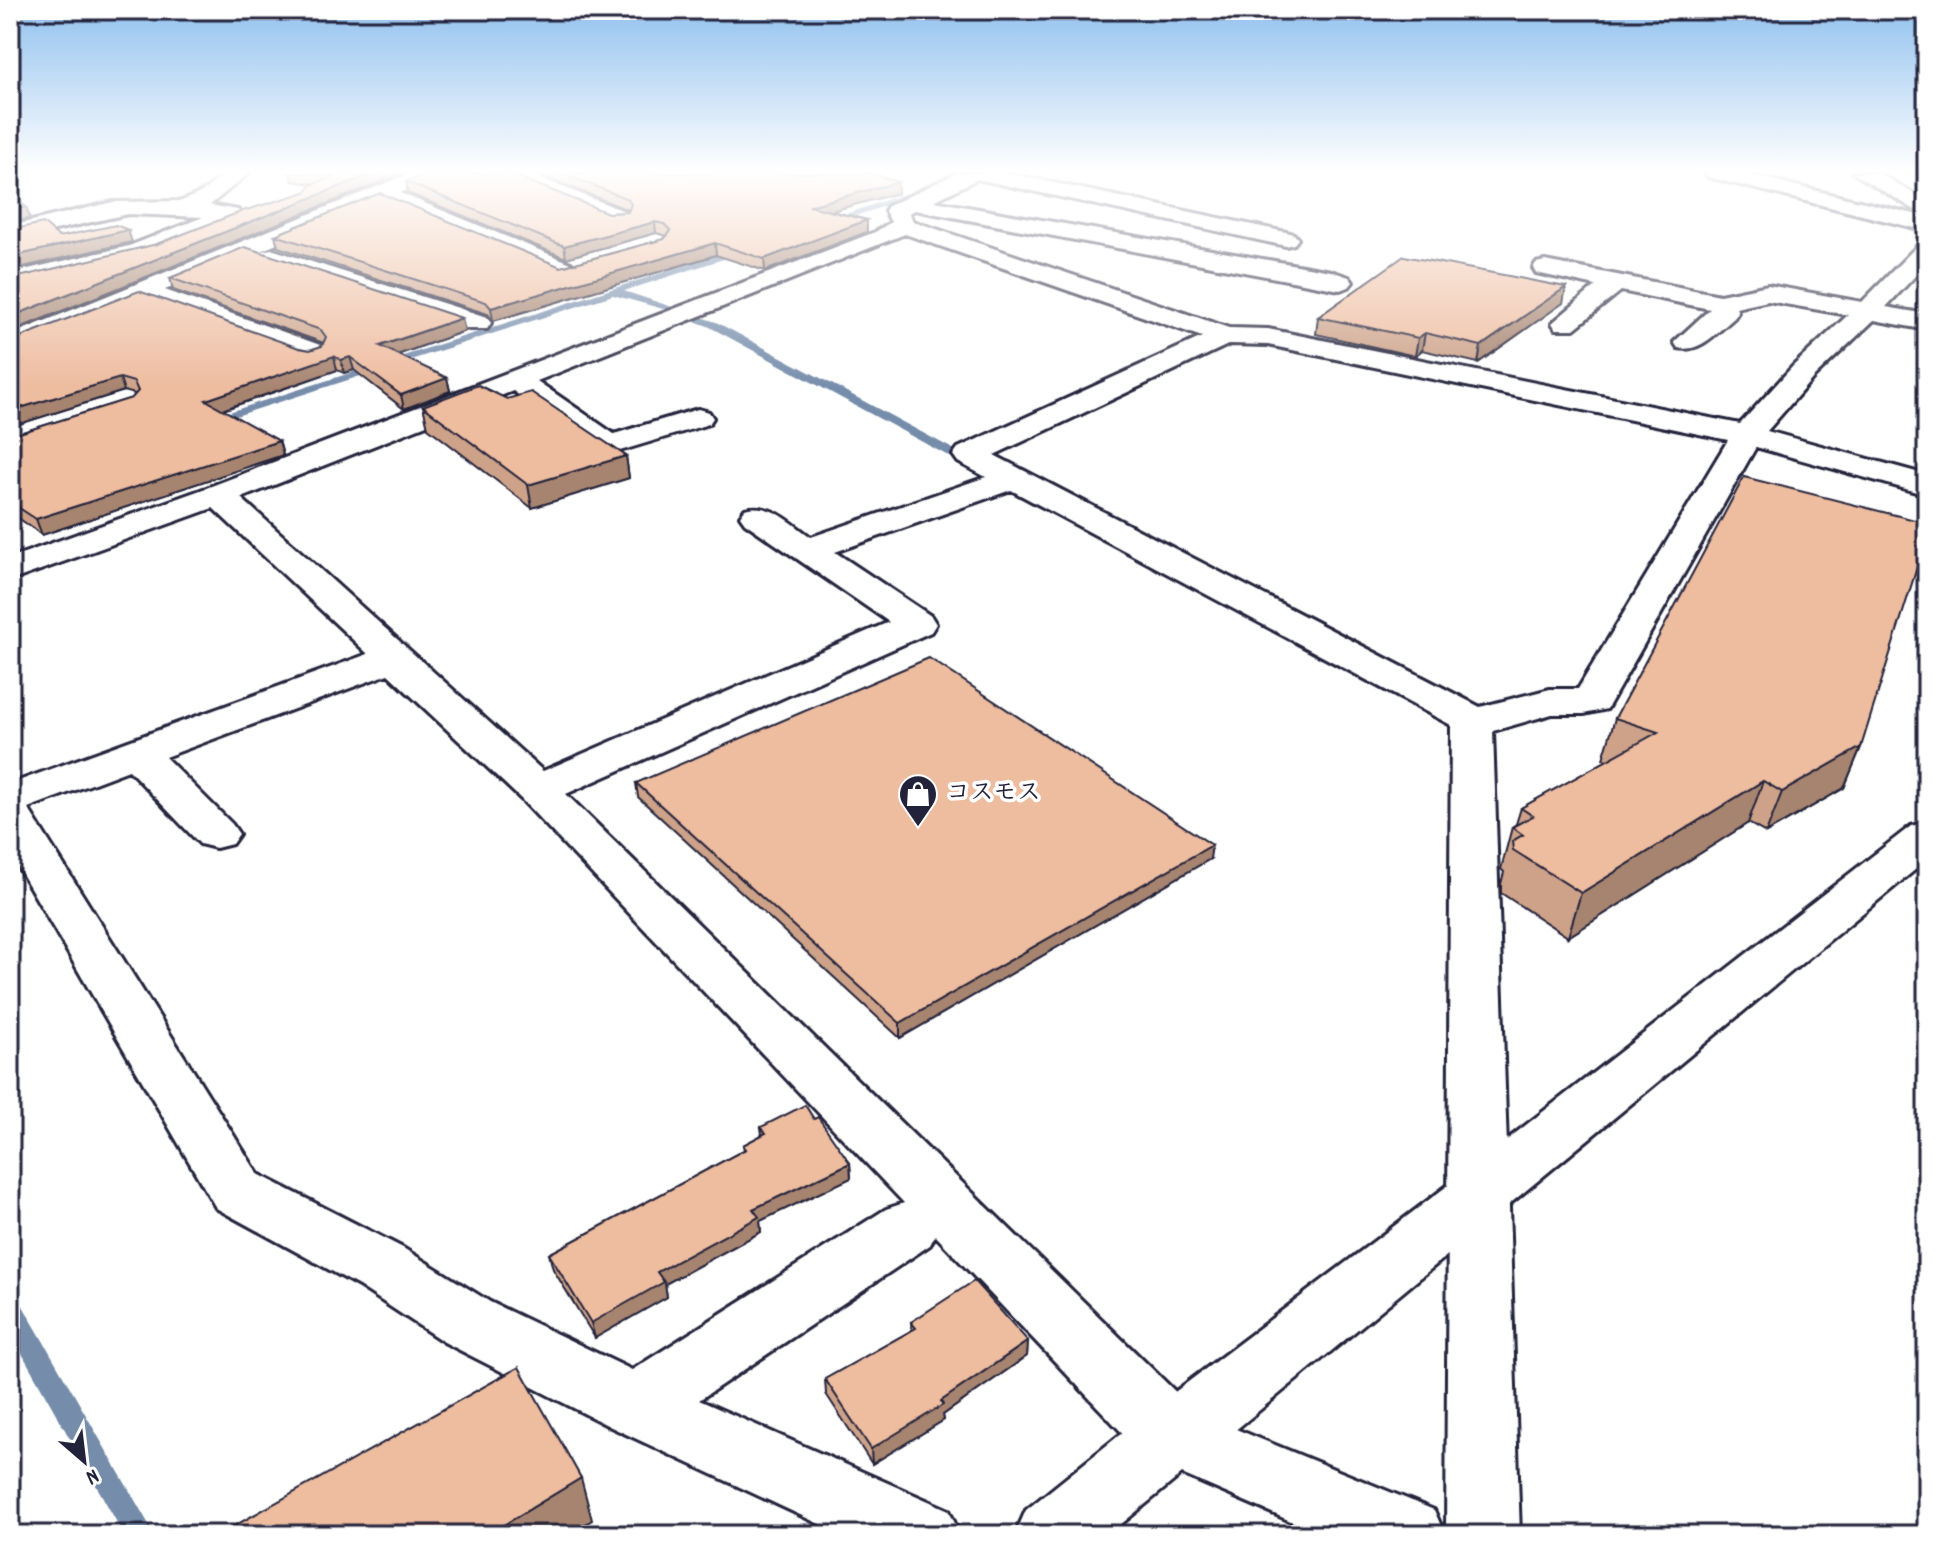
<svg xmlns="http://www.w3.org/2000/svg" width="1937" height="1545" viewBox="0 0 1937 1545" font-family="Dekko,'Klee One',sans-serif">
  <rect width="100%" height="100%" fill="#fff"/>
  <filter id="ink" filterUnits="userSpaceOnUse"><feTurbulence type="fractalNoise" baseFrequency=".0125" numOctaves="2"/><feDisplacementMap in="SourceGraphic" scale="16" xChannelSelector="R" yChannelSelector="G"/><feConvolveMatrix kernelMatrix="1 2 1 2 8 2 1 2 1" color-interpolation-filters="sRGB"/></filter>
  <g filter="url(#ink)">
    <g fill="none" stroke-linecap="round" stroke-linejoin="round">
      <g fill="#758cab" fill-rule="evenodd">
        <path d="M906,193L909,198L831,224L823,222Z"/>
        <path d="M742,247L745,248V252L624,291L681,310V314L613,295L211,424L201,421Z"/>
        <path d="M695,315L716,322L964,455L952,458L708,326L691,320V316Z"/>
        <path d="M10,1296L19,1299L155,1535H124L10,1332Z"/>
      </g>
      <defs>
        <g id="street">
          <path d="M226,173H249L210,205L238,210L241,215L238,220L145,256L10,289V273L129,246L203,217L128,214L10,240V226L113,202L182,201L202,192Z"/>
          <path d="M411,173H440L437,177L400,193L571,263L574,268L571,273H553L382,201L165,290L323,346L327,352L323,358L313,360L303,358L143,300L10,353V335Z"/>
          <path d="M498,173H527L627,212L630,217L627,222H611L501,177Z"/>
          <path d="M957,173H1007L1286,232L1294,234L1298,239L1294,244L1286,246L977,179L934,201L1331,271L1349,277L1353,282L1349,287L1340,290L915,210L909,213L913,221L1229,328L1268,329L1740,424L1793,366L1848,315L1768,301L1736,308L1738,312L1734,318C1718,331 1701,353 1678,348L1674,342L1710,309L1621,291L1574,329H1556L1552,323L1596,286L1536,273L1533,268L1536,263L1545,261L1720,295L1768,285L1862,302L1919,244L1927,242V263L1886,307L1927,314V330L1874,320L1813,378L1767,431L1927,475V495L1756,447L1607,709L1584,714H1552L1493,731L1520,1535H1446L1451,725L1011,490L835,552L931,616L936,624L931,632L566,794L1197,1413L1434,1510L1445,1535H1323L1147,1459L935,1235L930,1245L699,1400L949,1510L960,1535H843L611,1427L444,1342L359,1286L216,1208L10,853V784L368,654L213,508L10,581V558L206,488L875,232L891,222L885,211L888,206ZM905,234L1202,337L958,448L953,455L958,462L986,477L811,537C791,523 771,502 745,509L740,516L745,523L889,622L543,771L241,498L513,391L599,452L610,454L709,424L713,418L709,412L698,409L614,434L537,381ZM1230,344L1268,345L1728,440L1578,689H1550L1480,707L994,455ZM388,674L521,799L904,1203L886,1209L632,1370L490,1302L403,1248L258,1174L28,808L129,770L200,844L216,848L232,844L239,834L232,824L165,757Z"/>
          <path d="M1705,173H1742L1927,217V231L1708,177Z"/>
          <path d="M271,249L487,317L491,323L487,329H469L262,261L259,256L262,251Z"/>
        </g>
        <g id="secondary">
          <path d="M1853,173H1878L1927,201V217Z"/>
          <path d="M1927,822V860L1108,1535H1015L1026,1510L1147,1413L1459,1177L1911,826Z"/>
        </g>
      </defs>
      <use href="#street" stroke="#22223b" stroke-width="6"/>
      <use href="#secondary" stroke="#22223b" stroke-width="6"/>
      <use href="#street" fill="#fff" fill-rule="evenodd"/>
      <use href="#secondary" fill="#fff" fill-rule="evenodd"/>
    </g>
    <g fill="#cda289" stroke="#22223b" stroke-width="2">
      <path d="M290,173H403L10,332L157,244L306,192L314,184L292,181Z"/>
      <path d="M535,173H870L898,182V193L831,211L867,220V232L765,271L716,255L493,321L488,314L278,247L275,235L561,267L664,239L667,236L656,233L566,258L408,193L406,182L608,213L628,212L629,210Z"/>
      <path d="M170,278L465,331L397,355L447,378L450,391L404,409L354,370L344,373L337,370L223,410L279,441L283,455L42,535L10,512V436L132,398L135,394L124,391L10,427V341L299,348L310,350L322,346L324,343L173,290Z"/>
      <path d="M1566,287L1563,303L1478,363L1422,350L1415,356L1316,334L1318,317Z"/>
      <path d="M423,406L626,456L629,478L532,508L428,428Z"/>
      <path d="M1615,718L1861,747L1844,788L1766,833L1748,823L1568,937L1501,893V884L1504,872L1501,869L1512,827L1516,824L1521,808L1608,760L1603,759Z"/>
      <path d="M636,783L1210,859L900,1038L638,797Z"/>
      <path d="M814,1119L850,1163L851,1178L760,1221L761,1232L665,1284L667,1297L595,1338L553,1269L549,1254L744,1150L743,1145L762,1135L761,1127Z"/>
      <path d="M911,1322L1028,1341L1027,1356L943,1415L944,1420L872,1464L826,1394L825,1379L912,1330Z"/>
    </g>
    <g fill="#a7846f" stroke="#22223b" stroke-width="2">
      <path d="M374,173H403L10,332V317Z"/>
      <path d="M898,182V193L809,217V206Z"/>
      <path d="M26,207L30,218L10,224V211Z"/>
      <path d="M867,220V232L765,271L764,259Z"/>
      <path d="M655,222L656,233L566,258L564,246Z"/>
      <path d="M128,230L132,242L10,270V257Z"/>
      <path d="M715,243L716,255L493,321L491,308Z"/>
      <path d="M1566,287L1563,303L1478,363L1481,346Z"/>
      <path d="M462,318L465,331L383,360L380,346Z"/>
      <path d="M1425,333L1422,350L1415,356L1418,338Z"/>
      <path d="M334,356L337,370L210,414L206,400Z"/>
      <path d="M350,357L354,370L344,373L341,360Z"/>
      <path d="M120,378L124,391L10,427V411Z"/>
      <path d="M447,378L450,391L404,409L401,395Z"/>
      <path d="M279,441L283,455L42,535L36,519Z"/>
      <path d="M626,456L629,478L532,508L528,485Z"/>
      <path d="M1861,747L1844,788L1766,833L1782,792Z"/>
      <path d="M1763,781L1748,823L1568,937L1581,893Z"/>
      <path d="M1212,845L1210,859L900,1038V1023Z"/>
      <path d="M850,1163L851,1178L760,1221L761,1232L665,1284L667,1297L595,1338L591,1323L657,1272L753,1209Z"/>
      <path d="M1028,1341L1027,1356L943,1415L944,1420L872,1464L871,1449Z"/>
      <path d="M581,1478L592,1520L568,1535H487Z"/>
    </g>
    <g fill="#eebc9f" stroke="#22223b" stroke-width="2">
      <path d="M309,173H374L10,317V279L157,244L243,211L306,192L311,185L334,176Z"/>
      <path d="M427,173H508L608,213L628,212L631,204L628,199L561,173H870L898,182L809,206L867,220L764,259L715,243L491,308L486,302L275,235L380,193L561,267L664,239L671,231L664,224L655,222L564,246L406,182Z"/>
      <path d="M10,193L26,207L10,211Z"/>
      <path d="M43,223L59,237L116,225L128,230L10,257V230Z"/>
      <path d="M245,247L462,318L380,346L447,378L401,395L350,357L341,360L334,356L206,400L279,441L36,519L10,502V436L132,398L138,391L134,382L120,378L10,411V341L139,291L299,348L310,350L322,346L326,337L321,330L170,278Z"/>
      <path d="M1404,256L1566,287L1481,346L1425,333L1418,338L1318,317Z"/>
      <path d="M478,385L507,399L531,392L626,456L528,485L423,406Z"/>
      <path d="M1744,477L1927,523V535L1861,747L1782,792L1763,781L1581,893L1513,850L1512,841L1523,835L1512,827L1533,816L1521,808L1658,732L1615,718Z"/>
      <path d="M929,658L1212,845L900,1023L636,783Z"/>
      <path d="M805,1105L814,1119L818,1117L850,1163L753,1209L759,1217L657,1272L664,1282L591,1323L549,1254L746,1149L743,1145L766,1133L761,1127Z"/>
      <path d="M974,1281L1028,1341L941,1401L943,1405L871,1449L825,1379L916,1328L911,1322Z"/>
      <path d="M519,1367L581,1478L487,1535H218Z"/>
    </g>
  </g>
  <linearGradient id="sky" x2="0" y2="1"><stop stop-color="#90c0ee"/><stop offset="0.44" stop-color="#fff"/><stop offset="1" stop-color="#fff" stop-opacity="0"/></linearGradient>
  <rect width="1937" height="389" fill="url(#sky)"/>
  <defs>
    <symbol id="shop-pin" viewBox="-11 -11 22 30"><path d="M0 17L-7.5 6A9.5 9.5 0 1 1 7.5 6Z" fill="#22223b" stroke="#fff"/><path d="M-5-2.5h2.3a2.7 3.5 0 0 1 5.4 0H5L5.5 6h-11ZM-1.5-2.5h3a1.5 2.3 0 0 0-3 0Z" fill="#fff"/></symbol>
  </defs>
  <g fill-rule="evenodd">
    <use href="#shop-pin" x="896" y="772" width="44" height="60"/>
  </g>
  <g text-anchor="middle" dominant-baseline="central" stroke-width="7" stroke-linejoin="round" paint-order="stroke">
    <g font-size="24" font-weight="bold" fill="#22223b" stroke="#fff" text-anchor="start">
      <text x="946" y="794">コスモス</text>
    </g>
  </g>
  <rect width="1937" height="1545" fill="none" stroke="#fff" stroke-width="40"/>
  <rect x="20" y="20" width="1897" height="1505" fill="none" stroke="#22223b" stroke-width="3" filter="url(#ink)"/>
  <g transform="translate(84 1461) rotate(152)" stroke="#ffffff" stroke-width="6" paint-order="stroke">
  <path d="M0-6L14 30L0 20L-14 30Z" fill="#22223b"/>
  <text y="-12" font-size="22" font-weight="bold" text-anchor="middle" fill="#22223b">N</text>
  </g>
</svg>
